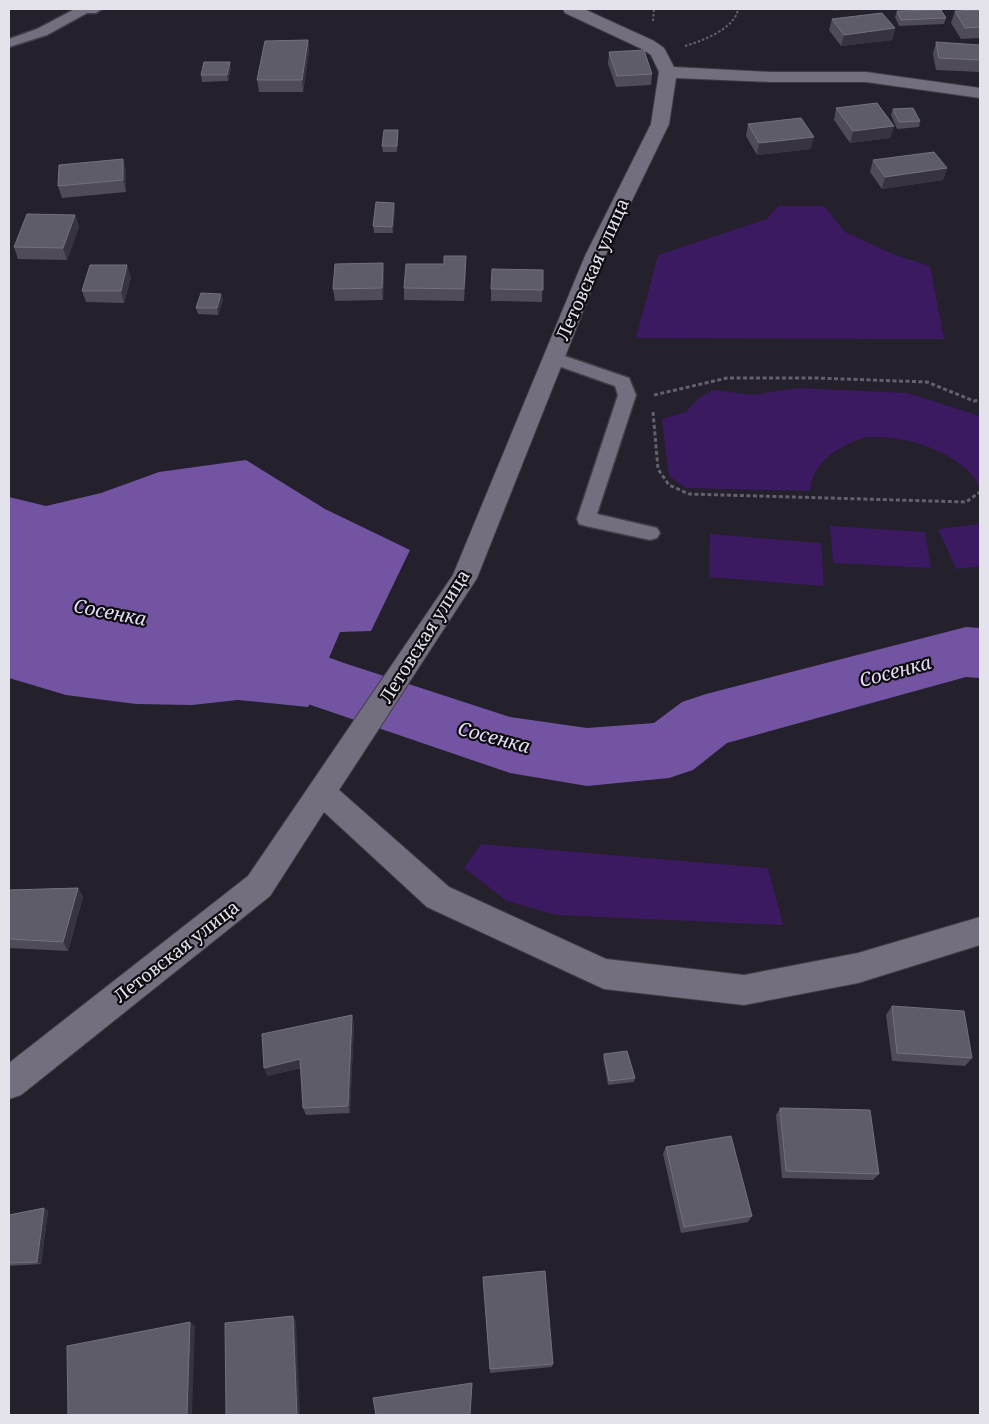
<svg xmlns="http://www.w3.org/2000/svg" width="989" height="1424" viewBox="0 0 989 1424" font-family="'Noto Serif',serif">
  <rect width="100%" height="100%" fill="#24202c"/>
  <g fill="#3b1a61">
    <path d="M778,206H824L845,232L895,255L930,266L944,339L636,338L658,255L767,219Z"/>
    <path d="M798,388L908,393L980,416V486C960,452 909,436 871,437C858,438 847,444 836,451C820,461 812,473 810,491L686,488L669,476L662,419L686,412L699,398L713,390L753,395Z"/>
    <path d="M980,524V566L956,569L938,529Z"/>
    <path d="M830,526L925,532L931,568L833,563Z"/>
    <path d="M710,534L821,543L824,586L709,577Z"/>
    <path d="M481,844L768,868L783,925L556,915L507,901L464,868Z"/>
  </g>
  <path fill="#7354a2" d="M246,460L325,509L410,550L371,631L340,632L308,707L238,700L192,705L136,704L66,695L9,678V497L46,506L101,493L159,472Z"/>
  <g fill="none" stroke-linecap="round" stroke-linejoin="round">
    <path fill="#7354a2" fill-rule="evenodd" d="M234,623L344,663L510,717L587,728L654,723L682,702L706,694L966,627L980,628V678L966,677L727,743L693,770L669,778L587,786L510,773L302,702L211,666L202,648L211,630Z"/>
    <defs>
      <g id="service">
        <path d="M75,9H102L96,13H87L47,35L9,47V39L37,29Z"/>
        <path d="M553,352L629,378L636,395L597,514L657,528L660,533L657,538L650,540L586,526L579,524L577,519L618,395L615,386L547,362L544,358L547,354Z"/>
      </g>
      <path id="minor" d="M563,9H584L654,41L664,48L674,67L771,72H866L980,88V98L866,82H771L676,78L669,124L605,256L477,578L339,790L449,887L606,959L744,975L858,953L980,917V945L858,983L744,1005L604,989L427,907L324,812L270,896L21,1095L9,1099V1063L248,876L453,575L585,256L651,124L659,72L651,55L642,49L565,13Z"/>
    </defs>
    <use href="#service" stroke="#413d47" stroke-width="3"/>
    <use href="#minor" stroke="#413d47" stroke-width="2"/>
    <g stroke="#65616c" stroke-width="2" stroke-dasharray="2.5 2" stroke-linecap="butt">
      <path d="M653,21L654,9"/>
      <path d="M685,46C702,41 735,29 738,9"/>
    </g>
    <g stroke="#65616c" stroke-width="3" stroke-dasharray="4 2.5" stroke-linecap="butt">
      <path d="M654,395L727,378H816L927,382L974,401L980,400"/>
      <path d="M653,412L658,469L669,485L689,494L966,502L980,492"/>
    </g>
    <use href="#service" fill="#746f7e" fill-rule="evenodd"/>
    <use href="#minor" fill="#746f7e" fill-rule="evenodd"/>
  </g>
  <g fill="#4f4b59">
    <path d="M980,10V38L961,39L951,23L955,11Z"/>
    <path d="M897,11L946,18L944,24L899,26L895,17Z"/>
    <path d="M832,19L895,28L892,40L841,46L829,30Z"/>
    <path d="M308,40L309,52L303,92H259L257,80Z"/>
    <path d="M936,42L980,45V72L936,70L933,54Z"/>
    <path d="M609,52L652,74L651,85L616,87L608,64Z"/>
    <path d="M231,68L228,81L202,82L201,75Z"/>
    <path d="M836,108L894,126L890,138L850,143L834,120Z"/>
    <path d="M893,109L920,121L919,127L897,129L891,115Z"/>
    <path d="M748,124L811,149L757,155L746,136Z"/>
    <path d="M398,130L397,152H383L382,146Z"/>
    <path d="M873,160L947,168L943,180L882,189L870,172Z"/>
    <path d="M126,171V192L62,198L58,186Z"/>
    <path d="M395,209L393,233H374L373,226Z"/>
    <path d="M75,215L79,227L67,260L18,259L14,247Z"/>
    <path d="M383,263L384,275L383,300L335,301L333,289Z"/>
    <path d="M466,268L464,301L404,300V288Z"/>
    <path d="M543,270L542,302L491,301V289Z"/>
    <path d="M131,277L124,303L86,302L82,291Z"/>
    <path d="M223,300L218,315L198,314L196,308Z"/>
    <path d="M78,888L83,897L68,951L9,948V890Z"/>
    <path d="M892,1006L972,1058L965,1066L892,1061L886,1015Z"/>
    <path d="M354,1023L350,1113L306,1115L303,1108L301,1068L267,1076Z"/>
    <path d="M604,1054L635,1078L634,1082L608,1085L603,1058Z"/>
    <path d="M780,1108L879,1174L873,1180L782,1178L776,1115Z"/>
    <path d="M666,1147L752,1216L748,1222L681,1233L663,1154Z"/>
    <path d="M44,1208L48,1211L41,1264L9,1266V1215Z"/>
    <path d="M483,1277L553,1364L552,1367L490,1373Z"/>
  </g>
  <g fill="#373340">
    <path d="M834,9H849L833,11Z"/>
    <path d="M895,28L892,40L841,46L844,35Z"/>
    <path d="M308,40L309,52L303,92L302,80Z"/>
    <path d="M230,62L231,68L228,81L227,75Z"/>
    <path d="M894,126L890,138L850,143L853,131Z"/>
    <path d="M814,137L811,149L757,155L759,143Z"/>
    <path d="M123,159L126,171V192L123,180Z"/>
    <path d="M947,168L943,180L882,189L885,177Z"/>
    <path d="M394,203L395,209L393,233L392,227Z"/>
    <path d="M75,215L79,227L67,260L63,248Z"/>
    <path d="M466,256V268L464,301V289Z"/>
    <path d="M383,263L384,275L383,300L382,288Z"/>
    <path d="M127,265L131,277L124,303L121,291Z"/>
    <path d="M221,294L223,300L218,315L217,308Z"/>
    <path d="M78,888L83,897L68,951L63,942Z"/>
    <path d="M352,1015L354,1023L350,1113L348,1106Z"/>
    <path d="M300,1059L303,1067L267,1076L264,1068Z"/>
    <path d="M44,1208L48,1211L41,1264L37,1262Z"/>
    <path d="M293,1316L296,1321L300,1415H297Z"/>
    <path d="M190,1322L195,1326L192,1415H187Z"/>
  </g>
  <g fill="#5f5c69" stroke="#74717d">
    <path d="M941,10L946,18L901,20L897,11Z"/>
    <path d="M980,10V27L965,28L955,11Z"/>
    <path d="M882,13L895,28L844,35L832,19Z"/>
    <path d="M308,40L302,80H257L265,41Z"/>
    <path d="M936,42L980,45V60L939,58Z"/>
    <path d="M644,50L652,74L617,76L609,52Z"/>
    <path d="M204,62H230L227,75H201Z"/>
    <path d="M877,103L894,126L853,131L836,108Z"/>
    <path d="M913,108L920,121L899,122L893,109Z"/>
    <path d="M801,118L814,137L759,143L748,124Z"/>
    <path d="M384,130H398L397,146H382Z"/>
    <path d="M934,152L947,168L885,177L873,160Z"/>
    <path d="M123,159V180L58,186L59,165Z"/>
    <path d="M376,202L394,203L392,227L373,226Z"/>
    <path d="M27,214L75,215L63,248L14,247Z"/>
    <path d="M444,256H466L464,289L404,288L406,264H444Z"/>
    <path d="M383,263L382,288L333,289L335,264Z"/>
    <path d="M90,265H127L121,291H82Z"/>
    <path d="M492,269L543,270V290L491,289Z"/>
    <path d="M201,293L221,294L217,308H196Z"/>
    <path d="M78,888L63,942L9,939V890Z"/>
    <path d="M892,1006L964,1011L972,1058L897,1053Z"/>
    <path d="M352,1015L348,1106L303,1108L300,1059L264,1068L262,1034Z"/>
    <path d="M627,1051L635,1078L609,1081L604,1054Z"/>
    <path d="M780,1108L870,1110L879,1174L786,1171Z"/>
    <path d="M731,1136L752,1216L684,1227L666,1147Z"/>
    <path d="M44,1208L37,1262L9,1263V1215Z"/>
    <path d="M545,1271L553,1364L490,1369L483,1277Z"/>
    <path d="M293,1316L297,1415H226L225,1323Z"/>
    <path d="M190,1322L187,1415H68L67,1346Z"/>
    <path d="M472,1383L470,1415H376L373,1398Z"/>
  </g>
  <g text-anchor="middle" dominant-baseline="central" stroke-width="4.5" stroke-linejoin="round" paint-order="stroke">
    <g font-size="18" fill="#e4e2ea" stroke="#0d0b10">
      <text transform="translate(592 269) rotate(-66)">Летовская улица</text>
      <text transform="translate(424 636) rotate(-58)">Летовская улица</text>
      <text transform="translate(176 951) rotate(-38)">Летовская улица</text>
    </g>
    <g font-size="19" font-style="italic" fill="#e4ddf3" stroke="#0d0b10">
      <text transform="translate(110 612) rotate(11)">Сосенка</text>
      <text transform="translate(895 671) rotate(-15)">Сосенка</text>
      <text transform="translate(494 737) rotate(15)">Сосенка</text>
    </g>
  </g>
  <rect width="989" height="1424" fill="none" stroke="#e4e2ea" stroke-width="20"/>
</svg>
